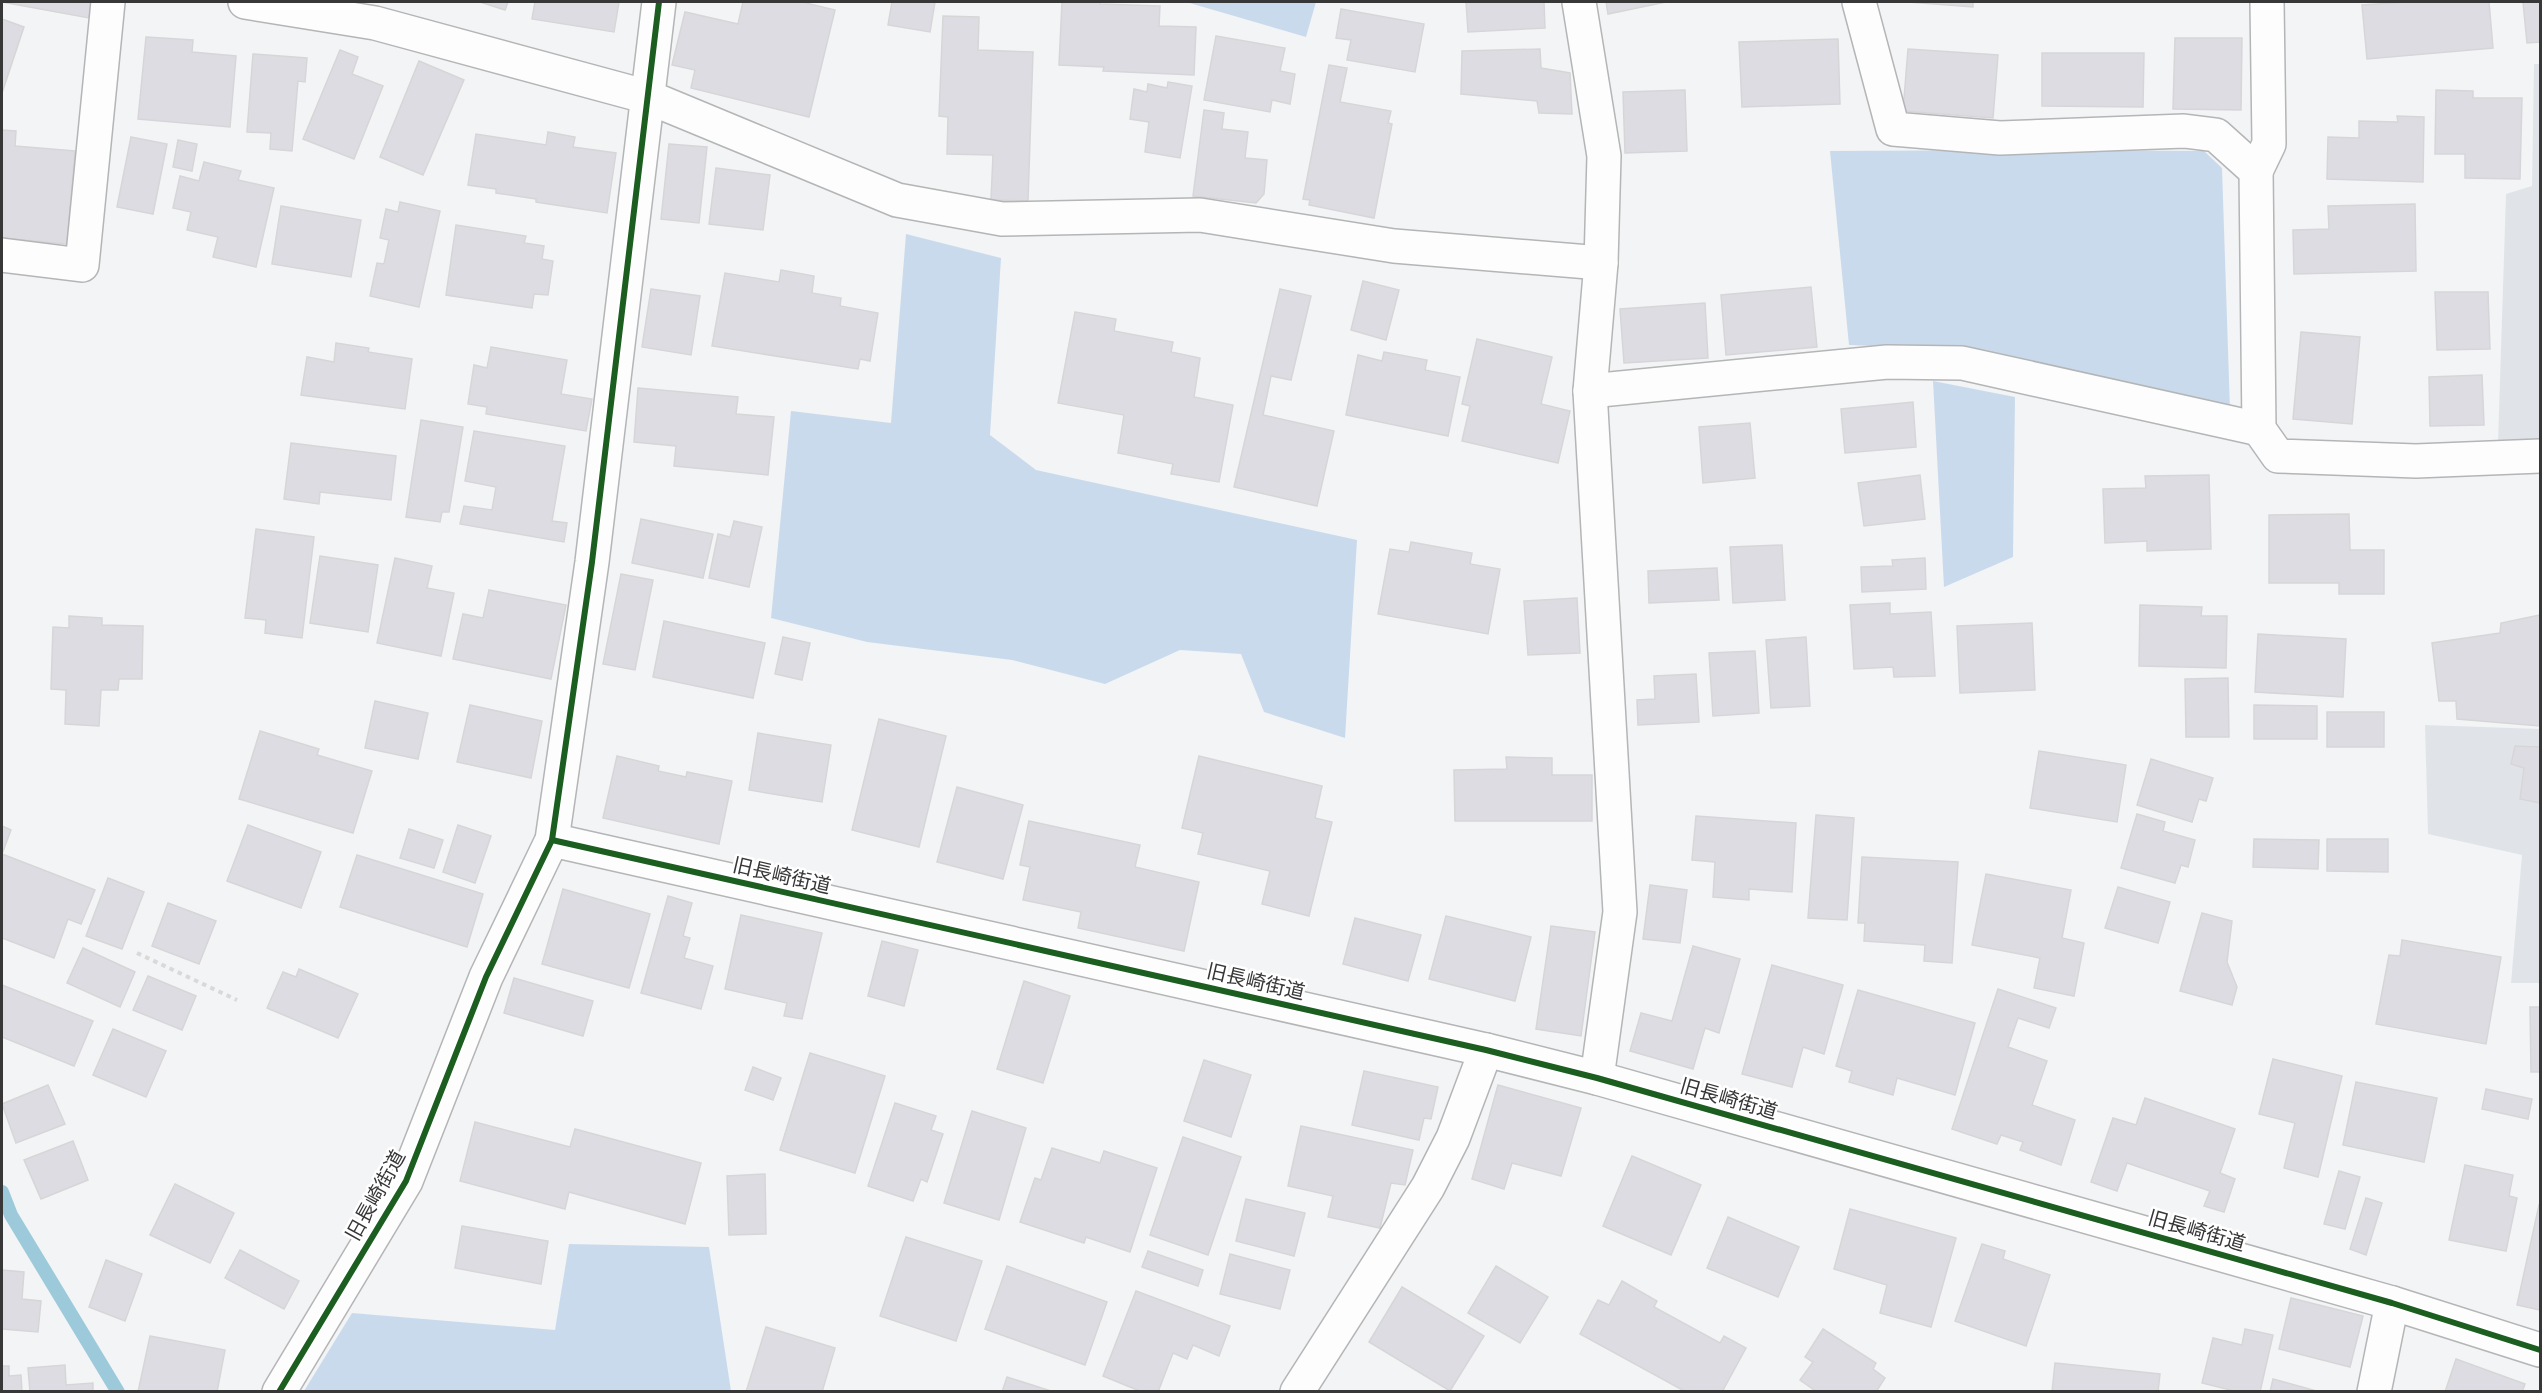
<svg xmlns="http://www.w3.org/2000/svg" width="2542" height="1393" viewBox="0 0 2542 1393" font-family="'IBM Plex Sans','Noto Sans JP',sans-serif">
  <rect width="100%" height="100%" fill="#f3f4f5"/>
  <g fill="#e0e4e9">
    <path d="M2534,64H2540V441L2498,442L2506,194L2532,186Z"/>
    <path d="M2425,725L2540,729V983H2511L2522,855L2428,834Z"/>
  </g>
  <g fill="#cadaed">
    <path d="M1186,2H1316L1306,37Z"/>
    <path d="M2024,150L2204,151L2222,168L2230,410L1951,349L1849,345L1830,151Z"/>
    <path d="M906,234L1001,258L990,435L1036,470L1357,540L1345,738L1264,712L1241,654L1180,650L1105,684L1012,660L867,642L771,618L791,411L891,423Z"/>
    <path d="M1933,381L2015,397L2013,557L1944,587Z"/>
    <path d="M569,1244L709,1247L731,1391H304L352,1313L555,1330Z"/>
  </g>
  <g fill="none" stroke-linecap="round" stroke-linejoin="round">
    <path stroke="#9ccadb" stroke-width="14" d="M2,1192L11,1215L118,1392"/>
  </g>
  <g fill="#dedce3" stroke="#d6d6d7" stroke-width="1.5">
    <path d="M2,2H92L89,18Z"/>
    <path d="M480,2H508L505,10Z"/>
    <path d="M535,2H619L614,32L532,19Z"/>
    <path d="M743,2H802L835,10L809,117L691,88L695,70L672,65L685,12L738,24Z"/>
    <path d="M892,2H935L930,32L888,25Z"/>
    <path d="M1062,2H1100V4L1160,6L1159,26L1196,27L1194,75L1103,71L1104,67L1059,65Z"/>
    <path d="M1466,2H1544L1545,28L1468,32Z"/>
    <path d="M1606,2H1666L1608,14Z"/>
    <path d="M1908,2H1973V7Z"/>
    <path d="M2409,2H2489L2493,48L2367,59L2362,5Z"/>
    <path d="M2523,2H2540V42L2527,43Z"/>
    <path d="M1341,9L1424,24L1415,72L1347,60L1351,40L1336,38Z"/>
    <path d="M943,16L979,17L978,50L1033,52L1028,201L991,200L993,155L947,154L948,117L939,116Z"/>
    <path d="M2,19L24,27L2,93Z"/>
    <path d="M1216,36L1285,48L1280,71L1295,74L1290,104L1272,100L1270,112L1204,100Z"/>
    <path d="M146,37L193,40L192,52L236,56L230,127L138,119Z"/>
    <path d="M2175,38H2242L2241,110L2173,109Z"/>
    <path d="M1838,39L1840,104L1742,107L1739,42Z"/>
    <path d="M1540,49L1541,68L1570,73L1572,114L1539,113L1537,101L1461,94L1462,51Z"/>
    <path d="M1908,49L1998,55L1993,118L1903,111Z"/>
    <path d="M340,50L358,57L352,74L383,86L354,159L303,139Z"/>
    <path d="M2042,53H2144L2143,107L2042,106Z"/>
    <path d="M253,54L307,58L305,82L298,81L292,151L270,149L271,133L247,132Z"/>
    <path d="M419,61L464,80L423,175L380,157Z"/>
    <path d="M1329,65L1347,68L1340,102L1391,111L1388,123L1392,124L1374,218L1309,205L1310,200L1303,199Z"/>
    <path d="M1168,82L1192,86L1180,158L1145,152L1149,122L1130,119L1134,89L1147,92L1148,84L1167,88Z"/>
    <path d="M1685,90L1687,151L1625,153L1623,92Z"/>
    <path d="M2436,90L2473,91V98H2522L2520,179L2465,178V154H2435Z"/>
    <path d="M1204,110L1224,113L1222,129L1248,132L1245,158L1267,160L1264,194L1256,203L1193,196Z"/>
    <path d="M2397,116L2424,117L2423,182L2327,179L2328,137L2359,138V121L2398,122Z"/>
    <path d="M2,130L16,131L15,146L75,151L67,244L2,238Z"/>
    <path d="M548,132L575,137L573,147L616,153L607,213L536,202V199L496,193V189L468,185L476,134L546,145Z"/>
    <path d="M131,137L167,144L153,214L117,207Z"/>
    <path d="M178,140L197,144L192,171L173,167Z"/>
    <path d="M669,144L707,147L699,223L661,219Z"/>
    <path d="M204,162L241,171L238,180L274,188L256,267L213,257L218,237L187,230L191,212L173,208L180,176L199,181Z"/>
    <path d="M716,168L770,175L763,230L709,224Z"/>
    <path d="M400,202L440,211L419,307L370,296L377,263L384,264L389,240L380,238L386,209L398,212Z"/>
    <path d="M2415,204L2416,271L2294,274L2293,230L2329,229L2328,206Z"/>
    <path d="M281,206L361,220L351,277L272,264Z"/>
    <path d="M456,225L526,236L524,243L544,246L542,259L553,261L548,295L534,294L532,308L446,295Z"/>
    <path d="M781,270L814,276L812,293L841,298L840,306L878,313L870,361L860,359L858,369L712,346L725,273L779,282Z"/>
    <path d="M1363,281L1399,290L1386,340L1351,330Z"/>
    <path d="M1811,287L1817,347L1726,355L1721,295Z"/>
    <path d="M651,289L700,296L691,355L642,347Z"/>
    <path d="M1280,289L1311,296L1291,380L1271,376L1263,415L1334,431L1317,506L1234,487Z"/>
    <path d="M2435,292H2488L2490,349L2437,350Z"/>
    <path d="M1705,303L1708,358L1624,363L1620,309Z"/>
    <path d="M1075,312L1116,319L1114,331L1173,342L1171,352L1200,358L1194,397L1233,405L1219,482L1171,474L1173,464L1118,453L1124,415L1058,403Z"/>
    <path d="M2301,332L2360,337L2352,424L2293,419Z"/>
    <path d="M1477,339L1552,357L1541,404L1570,411L1558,463L1462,441L1470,406L1462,404Z"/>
    <path d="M336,343L369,348L368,352L412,359L405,409L301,395L307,357L334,362Z"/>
    <path d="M491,347L567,360L561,394L592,399L586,431L486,414L487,407L468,404L474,365L487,368Z"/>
    <path d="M1384,352L1427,360L1425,370L1460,377L1448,436L1346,415L1358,355L1382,361Z"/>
    <path d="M2482,375L2484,425L2430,426L2429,377Z"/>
    <path d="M638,388L738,397L736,414L774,417L768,475L674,466L676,446L634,442Z"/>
    <path d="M1913,402L1916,447L1845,453L1841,409Z"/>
    <path d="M421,420L463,427L449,512H442L440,522L406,517Z"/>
    <path d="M1750,423L1755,478L1703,483L1699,427Z"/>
    <path d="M474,431L565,446L552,521L567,523L564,542L460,524L464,506L492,510L496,487L465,481Z"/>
    <path d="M291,443L396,456L391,500L320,492L319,504L284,499Z"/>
    <path d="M1920,475L1925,519L1864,526L1858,483Z"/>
    <path d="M2209,475L2211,549L2147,551V541L2105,543L2103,489L2146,488L2145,476Z"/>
    <path d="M2349,514L2350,550H2384V594H2339V583H2269V515Z"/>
    <path d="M641,519L713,534L703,578L632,563Z"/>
    <path d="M734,521L762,527L749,587L709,578L718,534L730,537Z"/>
    <path d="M256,529L314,537L302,638L265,633L266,620L245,618Z"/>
    <path d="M1411,542L1472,553L1470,564L1500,569L1488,634L1378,614L1390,549L1409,552Z"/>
    <path d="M1782,545L1785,600L1733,603L1730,547Z"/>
    <path d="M320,556L378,565L368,632L310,623Z"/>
    <path d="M395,558L432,566L427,588L454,593L441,656L377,643Z"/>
    <path d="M1925,558L1926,589L1862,592L1861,567L1893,566L1892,560Z"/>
    <path d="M1717,568L1719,600L1649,603L1648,571Z"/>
    <path d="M621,574L653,580L635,670L603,664Z"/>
    <path d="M489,590L566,605L551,679L453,659L463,614L483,618Z"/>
    <path d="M1577,598L1580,653L1528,655L1524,601Z"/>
    <path d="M1890,603V614L1931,612L1935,676L1894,677L1893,667L1854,669L1850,605Z"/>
    <path d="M2140,605L2202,607L2201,616H2227L2226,668L2139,666Z"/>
    <path d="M2540,615V726L2457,719L2456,701H2439L2432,643L2500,633L2501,623Z"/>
    <path d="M69,616L102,618V625L143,626L142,679H119L118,690H101L99,726L65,724L66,690L51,689L53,627L69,628Z"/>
    <path d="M664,621L765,643L753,698L653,677Z"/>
    <path d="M2032,623L2035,690L1960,693L1957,626Z"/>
    <path d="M2258,634L2346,639L2343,697L2255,692Z"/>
    <path d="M783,637L810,643L802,680L775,674Z"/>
    <path d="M1806,637L1810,706L1771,708L1766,640Z"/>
    <path d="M1755,651L1759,713L1713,716L1709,653Z"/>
    <path d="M1696,674L1699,722L1638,725L1637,700L1655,699L1654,676Z"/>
    <path d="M2228,678L2229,737H2186L2185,679Z"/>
    <path d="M375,701L428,713L418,759L365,748Z"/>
    <path d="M470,705L542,721L531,778L457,762Z"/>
    <path d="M2254,705L2317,706V739H2254Z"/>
    <rect x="2327" y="712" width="57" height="35"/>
    <path d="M879,719L946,736L919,847L852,830Z"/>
    <path d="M260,731L319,749L317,755L372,771L353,833L239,799Z"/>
    <path d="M758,733L831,745L822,802L749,790Z"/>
    <path d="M2515,746L2540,747V803L2520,799L2524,768L2511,764Z"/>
    <path d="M2039,751L2126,765L2117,822L2030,808Z"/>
    <path d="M617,756L659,766L658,771L686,777L687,772L732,781L719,844L603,818Z"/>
    <path d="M1199,756L1322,786L1315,818L1332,822L1309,916L1262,904L1270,871L1198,854L1203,833L1182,828Z"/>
    <path d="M1506,757L1552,758V775H1592V821H1455L1454,770L1507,769Z"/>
    <path d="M2151,759L2213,778L2206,801L2199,799L2192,822L2137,805Z"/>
    <path d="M957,787L1023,805L1003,879L937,862Z"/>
    <path d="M2137,814L2165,822L2163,831L2195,840L2188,867L2181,865L2175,883L2121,868Z"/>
    <path d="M1816,815L1854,818L1847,920L1808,918Z"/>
    <path d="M1696,816L1796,823L1792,892L1749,889V900L1713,897L1715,862L1692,860Z"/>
    <path d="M1029,821L1140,845L1135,867L1199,882L1184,951L1078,928L1081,912L1023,900L1030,867L1020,865Z"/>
    <path d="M248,825L321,852L301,908L227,881Z"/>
    <path d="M458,825L491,836L475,883L443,872Z"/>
    <path d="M2,826L11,830L2,854Z"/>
    <path d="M409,829L443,840L434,868L400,858Z"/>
    <path d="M2254,839L2319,840L2318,869L2253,867Z"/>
    <path d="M2327,839H2388V872L2327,871Z"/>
    <path d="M2,854L95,890L81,924L68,919L54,958L2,938Z"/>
    <path d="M357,855L483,894L467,947L340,907Z"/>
    <path d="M1862,857L1958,862L1952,963L1924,961L1925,945L1864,941L1865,923H1858Z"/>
    <path d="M1986,874L2071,890L2062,938L2084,943L2074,996L2034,988L2040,958L1972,945Z"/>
    <path d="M108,878L144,892L122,949L86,936Z"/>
    <path d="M1650,885L1687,890L1680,943L1643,939Z"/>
    <path d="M2118,887L2170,902L2158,943L2105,928Z"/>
    <path d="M563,889L650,914L629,988L542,964Z"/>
    <path d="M668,896L692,903L683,936L690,938L684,958L713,966L701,1009L641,993Z"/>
    <path d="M168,903L216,921L199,964L152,946Z"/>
    <path d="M2202,913L2232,921L2227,962L2237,987L2232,1005L2180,991Z"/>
    <path d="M741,915L822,933L802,1019L784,1016L787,1003L725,989Z"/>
    <path d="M1446,916L1531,937L1515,1001L1429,979Z"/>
    <path d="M1355,918L1421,935L1408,981L1343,964Z"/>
    <path d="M1551,926L1595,932L1581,1036L1536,1029Z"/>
    <path d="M2402,940L2501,957L2486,1044L2376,1024L2389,955L2400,956Z"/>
    <path d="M882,941L918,950L904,1006L868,996Z"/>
    <path d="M1693,946L1740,959L1719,1033L1705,1028L1693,1069L1630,1051L1641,1013L1672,1021Z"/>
    <path d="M83,948L135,972L120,1007L67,983Z"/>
    <path d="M1772,965L1843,985L1824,1054L1803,1047L1792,1087L1742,1074Z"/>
    <path d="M299,969L358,994L338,1038L267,1008L283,972L296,977Z"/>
    <path d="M148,976L196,996L182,1030L133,1010Z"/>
    <path d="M514,978L593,1001L583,1036L504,1013Z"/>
    <path d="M1024,981L1070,996L1043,1083L997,1069Z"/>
    <path d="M2,985L93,1021L74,1066L2,1037Z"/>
    <path d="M1998,989L2056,1008L2049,1028L2018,1018L2008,1047L2047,1061L2032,1105L2075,1120L2061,1165L2020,1150L2023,1142L2001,1135L1997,1144L1952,1129Z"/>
    <path d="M1858,990L1975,1023L1955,1095L1897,1078L1893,1095L1849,1082L1852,1071L1836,1066Z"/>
    <path d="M2530,1007H2540V1072H2531Z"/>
    <path d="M113,1029L166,1051L146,1097L93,1075Z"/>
    <path d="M810,1053L885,1076L855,1173L780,1150Z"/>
    <path d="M2273,1059L2342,1076L2318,1177L2284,1168L2295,1123L2259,1114Z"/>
    <path d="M1204,1060L1251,1075L1231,1137L1184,1121Z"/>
    <path d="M753,1067L781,1078L773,1100L745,1090Z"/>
    <path d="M1364,1071L1438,1087L1431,1119L1424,1118L1419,1140L1352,1125Z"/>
    <path d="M2356,1082L2437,1098L2424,1162L2343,1145Z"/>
    <path d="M48,1085L65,1124L16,1143L2,1104Z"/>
    <path d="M1498,1085L1581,1108L1561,1176L1512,1163L1504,1189L1472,1179Z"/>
    <path d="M2486,1089L2532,1099L2528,1119L2482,1109Z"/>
    <path d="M2145,1098L2235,1129L2220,1173L2235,1179L2224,1212L2204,1206L2210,1191L2127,1163L2117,1191L2091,1182L2113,1118L2136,1125Z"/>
    <path d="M895,1103L936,1116L931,1130L943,1134L927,1182L921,1179L913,1201L868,1186Z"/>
    <path d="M972,1111L1026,1128L999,1220L944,1203Z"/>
    <path d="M475,1122L570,1147L575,1129L701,1163L685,1224L569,1192L565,1209L460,1181Z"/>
    <path d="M1301,1126L1413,1150L1405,1185L1391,1183L1380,1228L1328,1217L1333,1196L1288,1186Z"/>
    <path d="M1183,1137L1241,1157L1208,1255L1150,1235Z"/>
    <path d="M73,1141L88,1180L41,1199L24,1160Z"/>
    <path d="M1052,1148L1100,1163L1104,1151L1157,1168L1130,1252L1086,1237L1084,1243L1020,1222L1035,1178L1041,1180Z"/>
    <path d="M1632,1156L1701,1185L1671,1255L1603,1226Z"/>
    <path d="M2465,1165L2513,1175L2509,1196L2517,1198L2506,1251L2449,1240Z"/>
    <path d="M2339,1171L2360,1177L2345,1229L2324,1224Z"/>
    <path d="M765,1174L766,1234L729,1235L727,1176Z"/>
    <path d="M175,1184L234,1213L210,1263L150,1235Z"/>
    <path d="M2366,1198L2382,1203L2366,1255L2350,1249Z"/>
    <path d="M1246,1199L1305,1213L1294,1256L1236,1241Z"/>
    <path d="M2539,1205L2540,1206V1310L2517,1305Z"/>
    <path d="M1850,1209L1956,1238L1931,1327L1880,1313L1887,1285L1834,1269Z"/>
    <path d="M1728,1217L1799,1247L1778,1297L1707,1268Z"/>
    <path d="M462,1226L548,1241L541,1284L455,1268Z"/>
    <path d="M906,1237L982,1261L956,1341L880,1316Z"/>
    <path d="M1982,1244L2005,1251L2003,1259L2050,1275L2026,1346L1955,1321Z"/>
    <path d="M240,1250L299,1281L284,1309L225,1278Z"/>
    <path d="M1148,1251L1203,1270L1198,1286L1142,1267Z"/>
    <path d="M1230,1254L1290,1270L1280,1309L1220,1294Z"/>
    <path d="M106,1260L142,1274L125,1321L89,1307Z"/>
    <path d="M1007,1266L1107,1302L1085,1365L985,1329Z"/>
    <path d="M1496,1266L1548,1297L1520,1343L1468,1313Z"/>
    <path d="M2,1270L24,1272L22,1299L41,1301L38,1332L2,1329Z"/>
    <path d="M1622,1281L1657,1301L1654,1307L1720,1343L1724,1336L1746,1348L1722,1392H1686L1580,1334L1598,1300L1609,1305Z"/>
    <path d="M1402,1287L1484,1336L1450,1391L1369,1342Z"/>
    <path d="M1136,1291L1230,1326L1219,1356L1193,1345L1187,1359L1173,1353L1158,1392H1142L1103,1376Z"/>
    <path d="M2291,1298L2363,1316L2350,1367L2279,1349Z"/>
    <path d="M766,1327L835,1348L822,1392H746Z"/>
    <path d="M1823,1329L1876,1363L1873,1369L1885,1378L1876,1392H1817L1800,1380L1813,1362L1805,1357Z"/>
    <path d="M2245,1329L2273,1335L2260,1392H2238L2202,1383L2213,1338L2242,1345Z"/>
    <path d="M150,1336L225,1350L217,1392H138Z"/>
    <path d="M2456,1359L2525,1384L2522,1392H2445Z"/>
    <path d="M2055,1363L2160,1374L2158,1392H2052Z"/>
    <path d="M65,1365L66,1385L93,1383V1392H30L28,1368Z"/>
    <path d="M2,1366H9V1376L21,1375L22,1392H2Z"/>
    <path d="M1007,1377L1054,1392H1002Z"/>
    <path d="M2273,1379L2320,1392H2270Z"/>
  </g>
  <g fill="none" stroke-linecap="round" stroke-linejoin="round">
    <defs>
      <g id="minor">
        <path d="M245,2L375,23L648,97L897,200L1002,219L1200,215L1394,246L1601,263"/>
        <path d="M1579,2L1604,156L1601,263L1590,391L1620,912L1597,1078"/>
        <path d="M1859,2L1893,129L2000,138L2184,131L2216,135L2256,171L2259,429L2278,456L2416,461L2540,456"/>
        <path d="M2256,171L2269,144L2267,2"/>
        <path d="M2,255L82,265L108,2"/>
        <path d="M1590,391L1887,362L1962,363L2259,429"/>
        <path d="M552,840L1486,1050L1597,1078L2392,1303L2540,1350"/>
        <path d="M279,1392L406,1181L486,977L552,840L592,562L659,2"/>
        <path d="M1297,1392L1428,1187L1453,1138L1486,1050"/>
        <path d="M2374,1392L2392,1303"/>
      </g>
    </defs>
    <use href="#minor" stroke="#b4b5b6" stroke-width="36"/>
    <path stroke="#d9d9da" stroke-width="4" stroke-dasharray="4.5 4.5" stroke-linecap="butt" d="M137,953L237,1000"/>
    <use href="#minor" stroke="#fdfdfe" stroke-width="33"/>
    <defs>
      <g id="cycleway">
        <path d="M552,840L1486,1050L1597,1078L2392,1303L2540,1350"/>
        <path d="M279,1392L406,1181L486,977L552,840L592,562L659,2"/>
      </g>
    </defs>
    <use href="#cycleway" stroke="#fff" stroke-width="10"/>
    <use href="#cycleway" stroke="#1b5e20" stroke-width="6"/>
  </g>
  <g text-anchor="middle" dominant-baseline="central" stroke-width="5" stroke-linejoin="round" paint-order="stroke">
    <g font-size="20" fill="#373738" stroke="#fff">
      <text transform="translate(782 875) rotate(13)">旧長崎街道</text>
      <text transform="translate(1256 981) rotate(13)">旧長崎街道</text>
      <text transform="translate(1729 1098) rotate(16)">旧長崎街道</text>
      <text transform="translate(375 1195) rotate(-61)">旧長崎街道</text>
      <text transform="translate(2197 1230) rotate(16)">旧長崎街道</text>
    </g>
  </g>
  <rect width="2542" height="1393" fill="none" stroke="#373738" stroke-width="6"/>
</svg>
